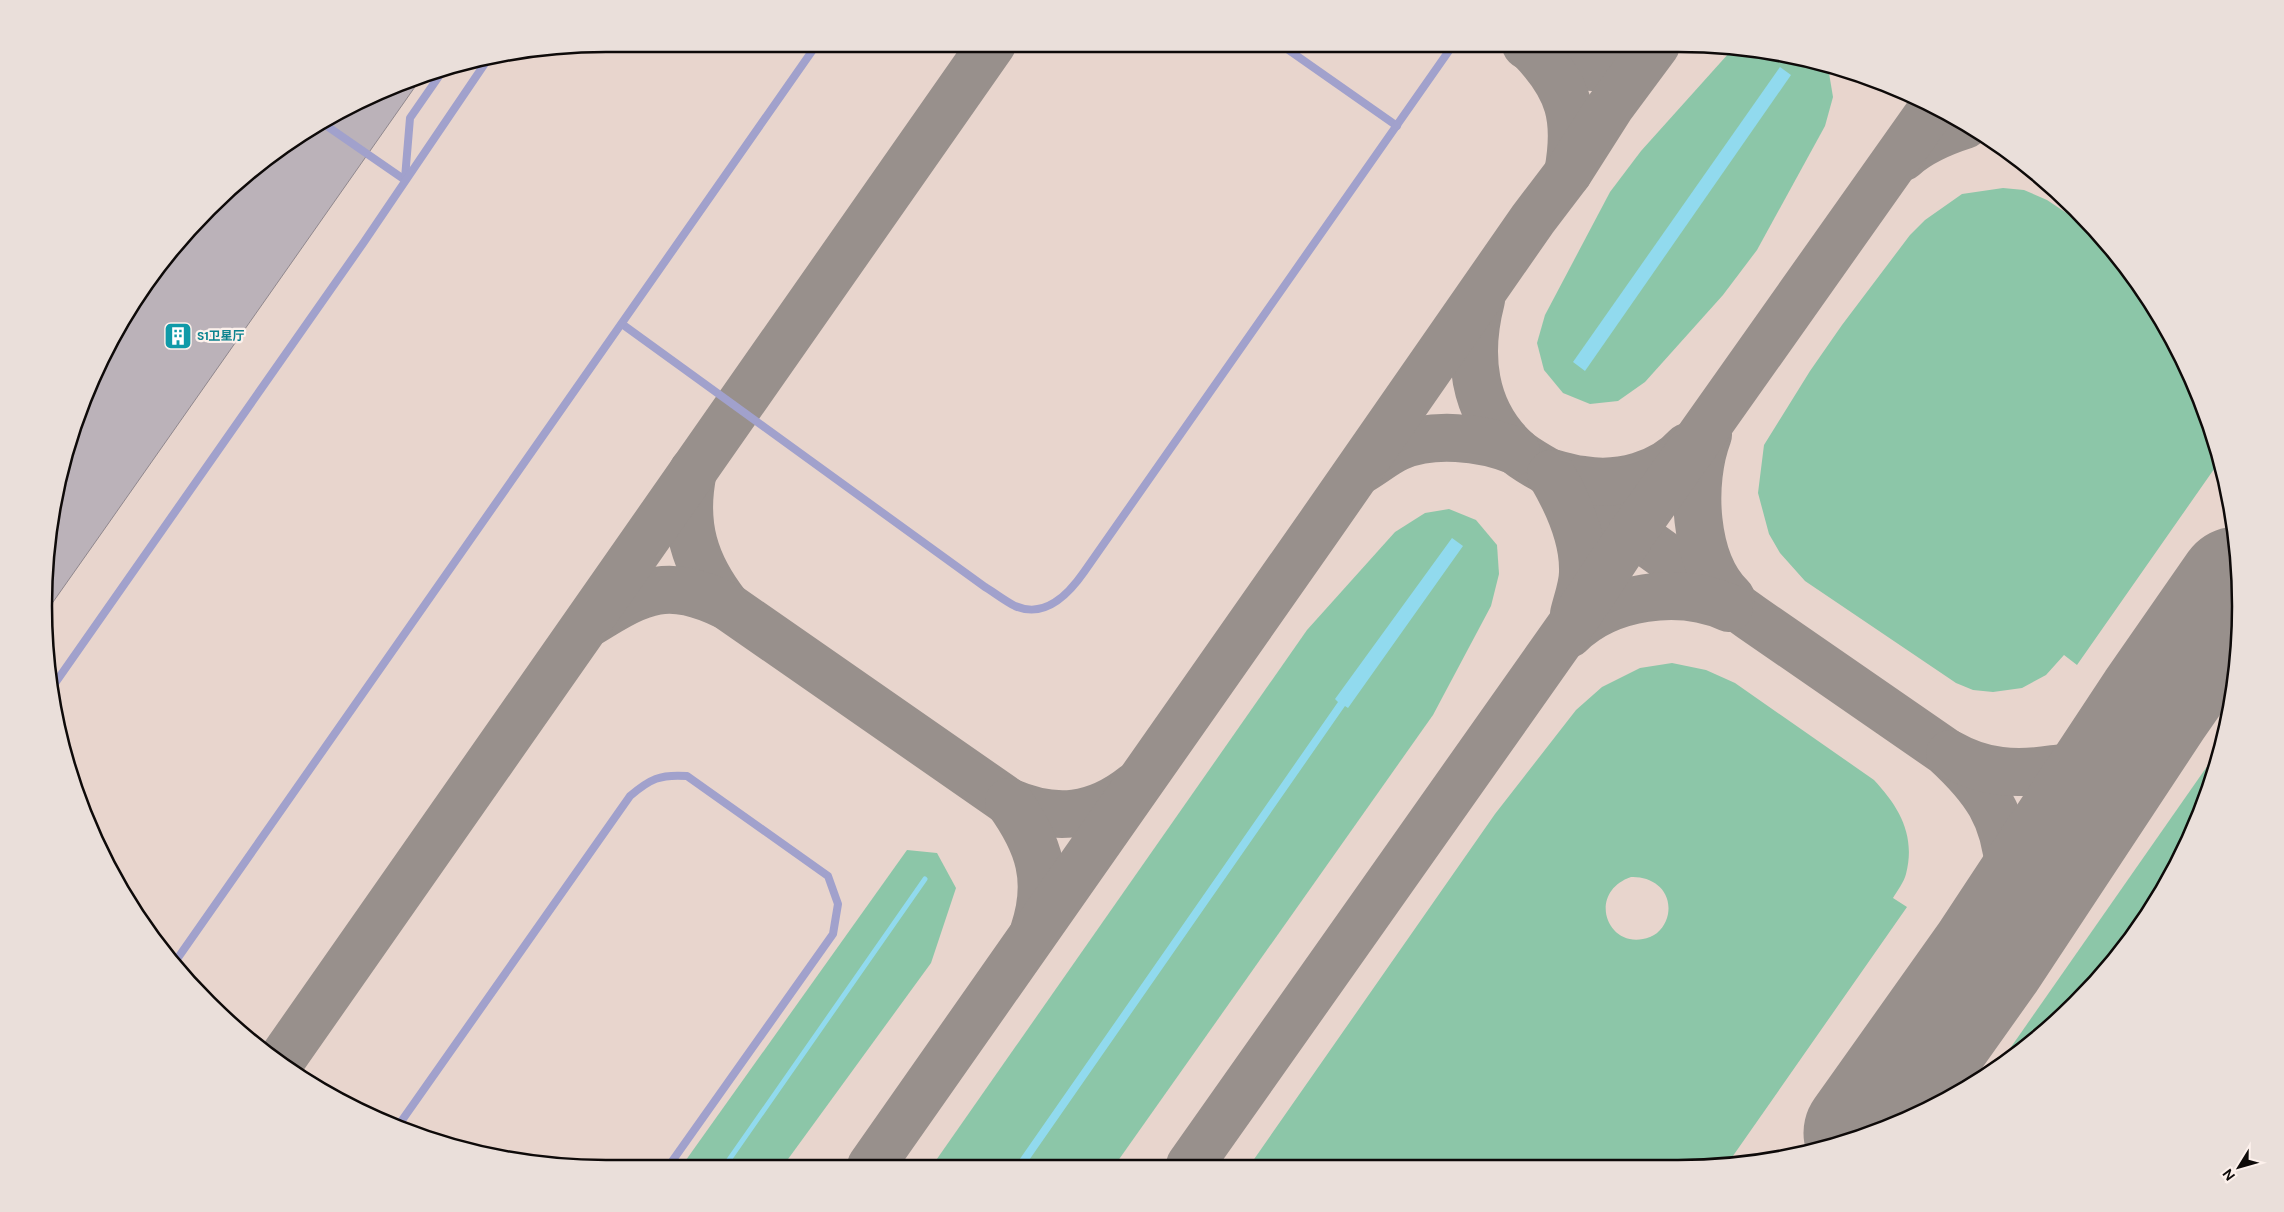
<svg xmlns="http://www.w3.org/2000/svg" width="2284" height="1212" viewBox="0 0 2284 1212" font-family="'DM Sans','Noto Sans SC',sans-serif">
  <rect width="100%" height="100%" fill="#efe4df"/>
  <path fill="#e8d5cd" d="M606,44L1714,45L1824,63L1927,102L2021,160L2101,236L2165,325L2210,426L2235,533L2239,643L2221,752L2182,855L2101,977L1991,1073L1893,1126L1752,1163L570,1167L460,1149L357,1110L264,1052L208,1003L139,919L102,854L63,752L49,679L45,569L63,461L87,391L138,294L263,160L325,119L425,74L497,55Z"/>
  <g fill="#8cc6a8" fill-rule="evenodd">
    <path d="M1736,48L1825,63L1828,67L1833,97L1825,126L1757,250L1723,295L1645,382L1618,401L1590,404L1563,393L1544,370L1537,343L1545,315L1610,192L1641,151L1729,53Z"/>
    <path d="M2003,188L2024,190L2047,200L2101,236L2165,325L2210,426L2219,462L2077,665L2064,655L2046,675L2022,688L1993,692L1973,690L1956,683L1805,581L1780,553L1769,534L1758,493L1764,445L1810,371L1842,325L1910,235L1925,220L1962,194Z"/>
    <path d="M1449,509L1476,520L1497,545L1499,574L1491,606L1433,715L1115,1165L932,1166L1307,630L1395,532L1425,513Z"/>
    <path d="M1672,663L1706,670L1735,683L1874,780C1899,807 1916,835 1906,874C1904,882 1897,891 1893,898L1907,907L1728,1163L1250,1165L1495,814L1576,710L1602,687L1640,668ZM1631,877C1652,876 1672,890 1668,914C1666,924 1660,933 1650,937C1608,953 1585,893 1631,877Z"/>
    <path d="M2222,745L2182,855L2101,977L1995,1070Z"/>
    <path d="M907,850L937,853L956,888L931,963L783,1166L681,1167Z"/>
  </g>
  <g fill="#91daee">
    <path d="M1780,67L1791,75L1585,371L1573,362Z"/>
    <path d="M1452,538L1463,546L1348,708L1345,706L1025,1166H1015L1338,702L1335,699Z"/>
  </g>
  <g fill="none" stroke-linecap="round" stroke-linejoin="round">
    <path stroke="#91daee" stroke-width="5" d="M724,1167L925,879"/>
    <g stroke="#98908c" stroke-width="48">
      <path d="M1526,45C1553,63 1595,75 1627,61C1636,56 1645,50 1654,45"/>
      <path d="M1532,49C1570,89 1578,119 1568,173"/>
      <path d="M1903,157C1921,141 1943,132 1965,125"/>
      <path d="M1481,300C1467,354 1472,410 1515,450C1524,459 1539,466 1550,473L1752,618L1946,752C1985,788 2005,816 2009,870C2010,882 2012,899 2008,912C2003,927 1995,942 1988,957"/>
      <path d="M1708,435C1690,482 1693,561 1731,598"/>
      <path d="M1361,470C1373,463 1385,453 1398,447C1432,432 1481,437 1516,451"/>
      <path d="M693,471C682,524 694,564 727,606"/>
      <path d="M1552,473C1562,476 1573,479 1583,480C1619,486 1662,475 1687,447"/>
      <path d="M1551,474C1568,503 1584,538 1583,572C1583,586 1577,601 1574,614"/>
      <path d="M591,622C645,588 668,578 727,606L1009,802C1055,822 1095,818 1135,786"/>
      <path d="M1569,634C1609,595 1679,586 1729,608"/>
      <path d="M1950,754C1983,773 2016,775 2054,769C2061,768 2070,768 2077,765C2109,752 2133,729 2155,704"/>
      <path d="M1009,802C1039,844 1051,880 1034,931"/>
      <path d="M280,1062L992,44"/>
      <path d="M1190,1165L1571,625L1632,533L1934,106"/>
      <path d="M871,1166L1321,524L1533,219L1568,173L1610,107L1656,45"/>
    </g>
    <path stroke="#98908c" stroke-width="119" d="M1863,1133L1988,957L2155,704L2237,586"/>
  </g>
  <path fill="#bbb2b9" stroke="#8f878d" d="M424,74L108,524L46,612L45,569L63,461L87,391L138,294L183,235L263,160L325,119Z"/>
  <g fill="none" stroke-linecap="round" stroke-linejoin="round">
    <g stroke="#a1a1cc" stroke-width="8">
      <path d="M1280,44L1397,126"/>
      <path d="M321,122L405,180"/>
      <path d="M405,178L410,118L444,69"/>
      <path d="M622,324L985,587C995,593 1005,601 1015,606C1045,619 1068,595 1084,572L1453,45"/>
      <path d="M51,689L364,242L490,56"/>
      <path d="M175,962L817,44"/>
      <path d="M398,1126L630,796C650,779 660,774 687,776L828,876L838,904L833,934L668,1167"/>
    </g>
  </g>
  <defs>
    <symbol id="building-square" viewBox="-11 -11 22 22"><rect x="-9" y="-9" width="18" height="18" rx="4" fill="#0f9aa8" stroke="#fdf1ec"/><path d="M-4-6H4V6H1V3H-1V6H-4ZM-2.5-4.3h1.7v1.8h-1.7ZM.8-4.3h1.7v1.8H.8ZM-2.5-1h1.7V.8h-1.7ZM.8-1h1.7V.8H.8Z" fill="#fff"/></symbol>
  </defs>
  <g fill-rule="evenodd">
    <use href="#building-square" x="162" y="320" width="32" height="32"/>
  </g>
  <g text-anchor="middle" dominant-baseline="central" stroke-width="4.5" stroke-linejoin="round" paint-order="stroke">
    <g font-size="12" font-weight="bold" fill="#0d838f" stroke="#fdf1ec" text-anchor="start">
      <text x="197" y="336">S1卫星厅</text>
    </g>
  </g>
  <path d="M0 0H2284V1212H0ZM606 52H1678A554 554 0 0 1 2232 606V606A554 554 0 0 1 1678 1160H606A554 554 0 0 1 52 606V606A554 554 0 0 1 606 52Z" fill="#eadfda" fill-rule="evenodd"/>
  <path fill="none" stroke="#0e0a09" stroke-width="2.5" d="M606 52H1678A554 554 0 0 1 2232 606V606A554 554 0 0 1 1678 1160H606A554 554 0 0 1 52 606V606A554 554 0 0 1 606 52Z"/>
  <g transform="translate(2239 1167) rotate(233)" stroke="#fdf1ec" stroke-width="4" paint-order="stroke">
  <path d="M0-4L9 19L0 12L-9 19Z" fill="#0e0a09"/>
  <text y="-8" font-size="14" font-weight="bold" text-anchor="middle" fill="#0e0a09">N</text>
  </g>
</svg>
